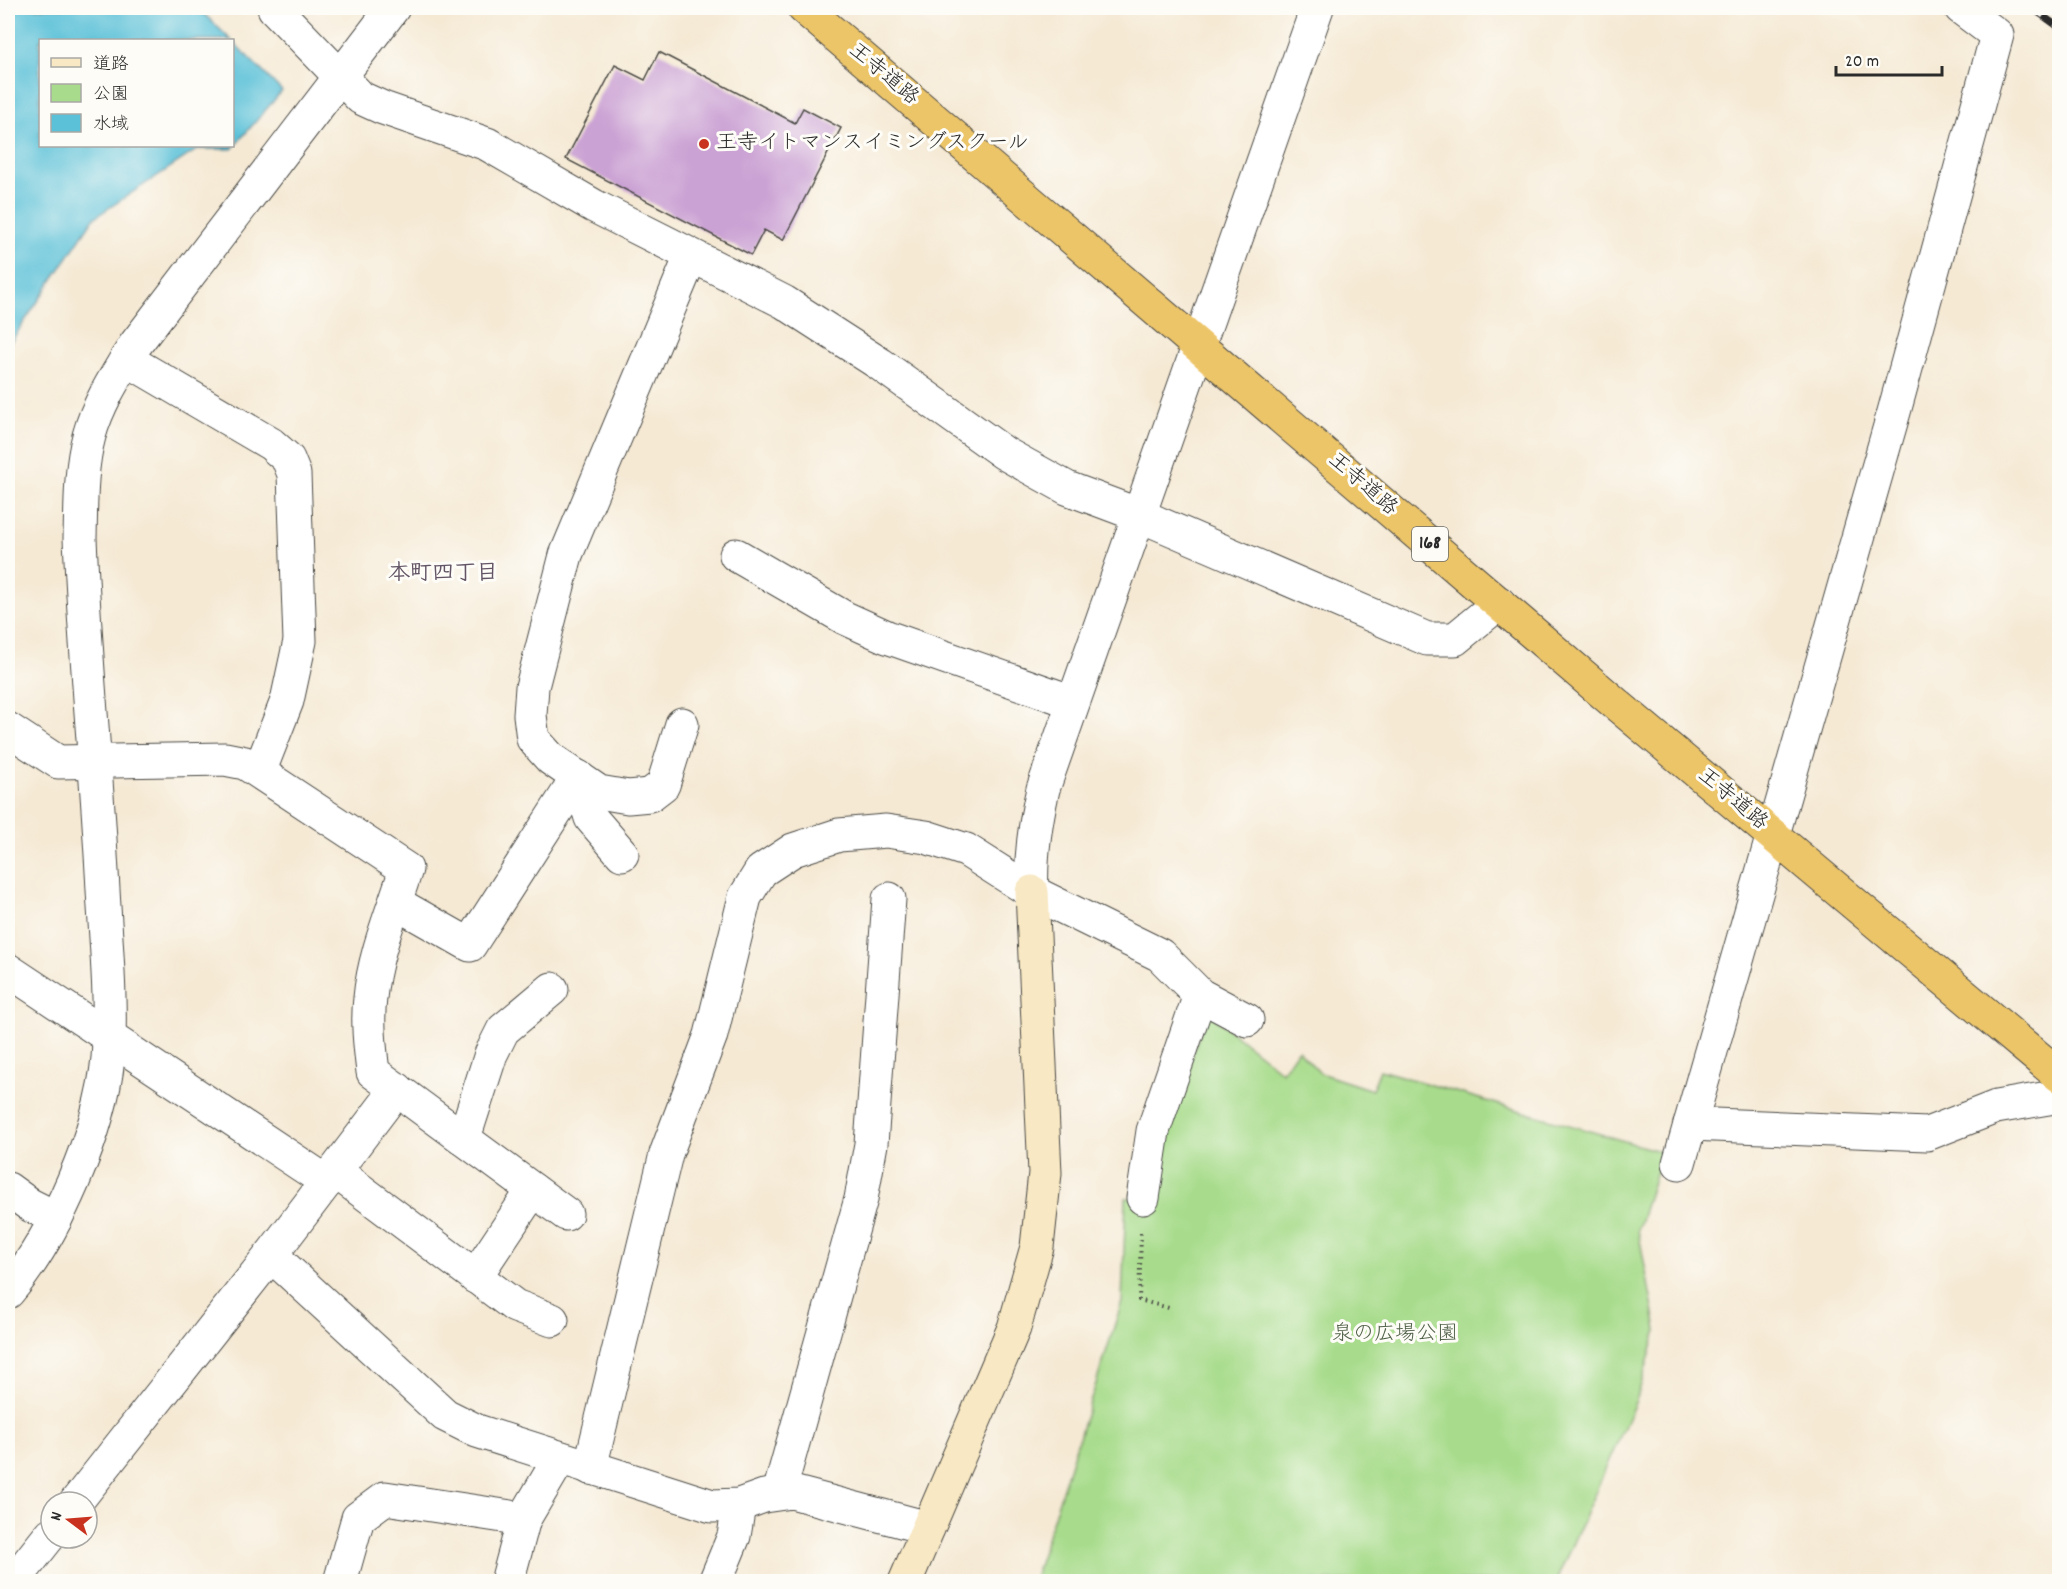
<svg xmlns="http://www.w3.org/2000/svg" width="2067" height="1589" viewBox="0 0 2067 1589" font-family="Dekko,'Klee One',sans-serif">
  <rect width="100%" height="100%" fill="#fdfcf7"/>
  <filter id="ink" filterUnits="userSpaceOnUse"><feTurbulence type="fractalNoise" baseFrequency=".0167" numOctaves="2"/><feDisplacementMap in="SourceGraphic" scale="12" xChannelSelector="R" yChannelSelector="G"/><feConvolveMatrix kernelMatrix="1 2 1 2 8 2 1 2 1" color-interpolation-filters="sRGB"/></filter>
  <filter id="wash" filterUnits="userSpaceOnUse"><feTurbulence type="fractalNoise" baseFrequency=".008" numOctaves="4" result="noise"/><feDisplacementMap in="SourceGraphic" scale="24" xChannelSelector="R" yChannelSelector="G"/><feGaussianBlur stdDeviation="1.35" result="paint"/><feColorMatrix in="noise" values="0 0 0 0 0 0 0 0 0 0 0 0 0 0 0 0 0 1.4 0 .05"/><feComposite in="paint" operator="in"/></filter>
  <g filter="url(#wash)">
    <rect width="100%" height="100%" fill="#f5e9d4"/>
    <path fill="#a8dc8c" stroke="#6a845c" stroke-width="1.5" d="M1207,1012L1282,1072L1298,1050L1320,1073L1372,1090L1380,1070L1662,1152L1638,1230L1657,1330L1637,1398L1556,1581L1033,1582L1122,1302L1126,1198H1143Z"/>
    <path fill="#5bc1d8" stroke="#437682" stroke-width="1.5" d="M8,8H198L231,40H40V146H232L233,42L282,91L232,149H198L94,218L8,346Z"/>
    <g id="blocks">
      <path fill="#cba2d4" d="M659,52L795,123L803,108L841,128L783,240L764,230L751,255L566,159L615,65L645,80Z"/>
    </g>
  </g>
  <g filter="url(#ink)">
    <use href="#blocks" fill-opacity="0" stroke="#494844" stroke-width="1.5"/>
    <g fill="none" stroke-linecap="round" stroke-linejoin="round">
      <defs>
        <g id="street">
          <path d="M274,8L361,98L383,108L487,144L594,206L784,302L880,364L1004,453L1067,488L1139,515L1427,639H1455L1499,603"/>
          <path d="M126,359L271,444L288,459L294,474L300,641L287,701L260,770"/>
          <path d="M736,555L845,618L887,637L1073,702"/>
          <path d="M682,724L663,785L650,795L628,797L599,792L551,759L533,739L530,715L532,687L566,555L691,256"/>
          <path d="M8,729L58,762L225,759L245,763L406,869C393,911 374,954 370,998C367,1022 370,1047 373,1072L566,1214"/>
          <path d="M578,777L591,818L622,854"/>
          <path d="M1032,892C1030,856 1035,824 1043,789L1317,8"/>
          <path d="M396,903L470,945L578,777"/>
          <path d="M8,970L327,1182"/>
          <path d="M1690,1124L1927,1134L1996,1107L2060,1096"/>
          <path d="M464,1138L491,1054L503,1030L552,989"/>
          <path d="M1679,1163L1894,412L1997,35L1961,8"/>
          <path d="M335,1171L515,1306L552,1320"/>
          <path d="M8,1189L30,1205L56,1218"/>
          <path d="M1143,1198L1153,1131L1200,995"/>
          <path d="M271,1255L445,1415L477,1431L712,1506L739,1505L764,1496L792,1492L928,1528"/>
          <path d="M475,1277L533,1190"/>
          <path d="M8,1292C55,1237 101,1131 108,1058C112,1005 106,944 103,890C97,773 85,656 80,538C81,505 80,469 89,436C98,403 117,374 135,345L393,8"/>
          <path d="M590,1468L666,1154L711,1035L745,897L761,871L793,850L839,835L886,831L926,837L966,850L1032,892L1160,955L1200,995L1247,1020"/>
          <path d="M779,1493L861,1199L871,1144L889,899"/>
          <path d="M76,1502L271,1255L397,1089"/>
          <path d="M13,1582L51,1534"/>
          <path d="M340,1582L358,1518L385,1498L524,1519"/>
          <path d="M507,1582L524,1519L560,1458"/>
          <path d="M715,1582L734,1536L739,1505"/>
        </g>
        <path id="secondary" d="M905,1582L1014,1328L1037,1247L1045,1173L1032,892"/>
        <path id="highway" d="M804,8L1616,704L2060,1076"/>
      </defs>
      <use href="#street" stroke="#494844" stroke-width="35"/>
      <use href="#secondary" stroke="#494844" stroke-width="35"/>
      <use href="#highway" stroke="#494844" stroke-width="35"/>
      <path stroke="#494844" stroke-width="4" stroke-dasharray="1.5 4.5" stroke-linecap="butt" d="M1141,1233L1139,1300L1169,1308"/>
      <use href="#street" stroke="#fff" stroke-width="33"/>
      <use href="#secondary" stroke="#f8e8c3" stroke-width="33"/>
      <use href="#highway" stroke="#edc569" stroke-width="33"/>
      <defs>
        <path id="rail" d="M2032,8L2060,28"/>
      </defs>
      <use href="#rail" stroke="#2b2b2b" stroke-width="7"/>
      <use href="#rail" stroke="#fdfcf7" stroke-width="4.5" stroke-dasharray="14" stroke-linecap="butt"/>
    </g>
  </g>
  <circle fill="#c8321e" stroke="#fdfcf7" stroke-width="2" cx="704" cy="144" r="6"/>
  <g text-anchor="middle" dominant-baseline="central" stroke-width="6" stroke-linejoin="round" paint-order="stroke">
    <rect fill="#fdfcf7" stroke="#6a6a68" stroke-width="1.5" x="1412" y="527" width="36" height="34" rx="4.5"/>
    <g font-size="20" font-weight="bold" fill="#2b2b2b">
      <text x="1430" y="544">168</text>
    </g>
    <g font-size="21" fill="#2b2b2b" stroke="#fdfcf7">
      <text transform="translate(883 75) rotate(40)">王寺道路</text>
      <text transform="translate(1362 485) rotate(41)">王寺道路</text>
      <text transform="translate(1732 800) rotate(40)">王寺道路</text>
    </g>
    <g font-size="21" fill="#2b2b2b" stroke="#fdfcf7" text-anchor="start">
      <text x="716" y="144">王寺イトマンスイミングスクール</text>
    </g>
    <g font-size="21" fill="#506048" stroke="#fdfcf7">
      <text x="1395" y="1335">泉の広場公園</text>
    </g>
    <g font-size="22" font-weight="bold" fill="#635566" stroke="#fdfcf7">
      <text x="443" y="574">本町四丁目</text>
    </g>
  </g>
  <rect width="2067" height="1589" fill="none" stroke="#fdfcf7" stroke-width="30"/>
  <rect x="39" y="39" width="195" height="108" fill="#fdfcf7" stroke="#a9a8a5" stroke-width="1.5"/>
  <rect x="51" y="58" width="30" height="9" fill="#f8e8c3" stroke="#a9a8a5" stroke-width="1.5"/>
  <text x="93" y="69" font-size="18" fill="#2b2b2b">道路</text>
  <rect x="51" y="84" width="30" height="18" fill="#a8dc8c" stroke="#a9a8a5" stroke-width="1.5"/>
  <text x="93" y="99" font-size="18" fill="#2b2b2b">公園</text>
  <rect x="51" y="114" width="30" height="18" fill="#5bc1d8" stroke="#a9a8a5" stroke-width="1.5"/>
  <text x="93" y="129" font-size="18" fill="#2b2b2b">水域</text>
  <g transform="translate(69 1520) rotate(286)"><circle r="28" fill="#fdfcf7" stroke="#a9a8a5" stroke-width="1.5"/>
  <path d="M0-4.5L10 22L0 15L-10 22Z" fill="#c8321e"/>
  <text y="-9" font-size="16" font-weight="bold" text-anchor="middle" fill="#2b2b2b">N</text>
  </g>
  <path d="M1836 66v9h106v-9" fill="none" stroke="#2b2b2b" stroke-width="3"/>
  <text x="1845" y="66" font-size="18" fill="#2b2b2b" stroke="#fdfcf7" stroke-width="4.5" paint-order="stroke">20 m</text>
</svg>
